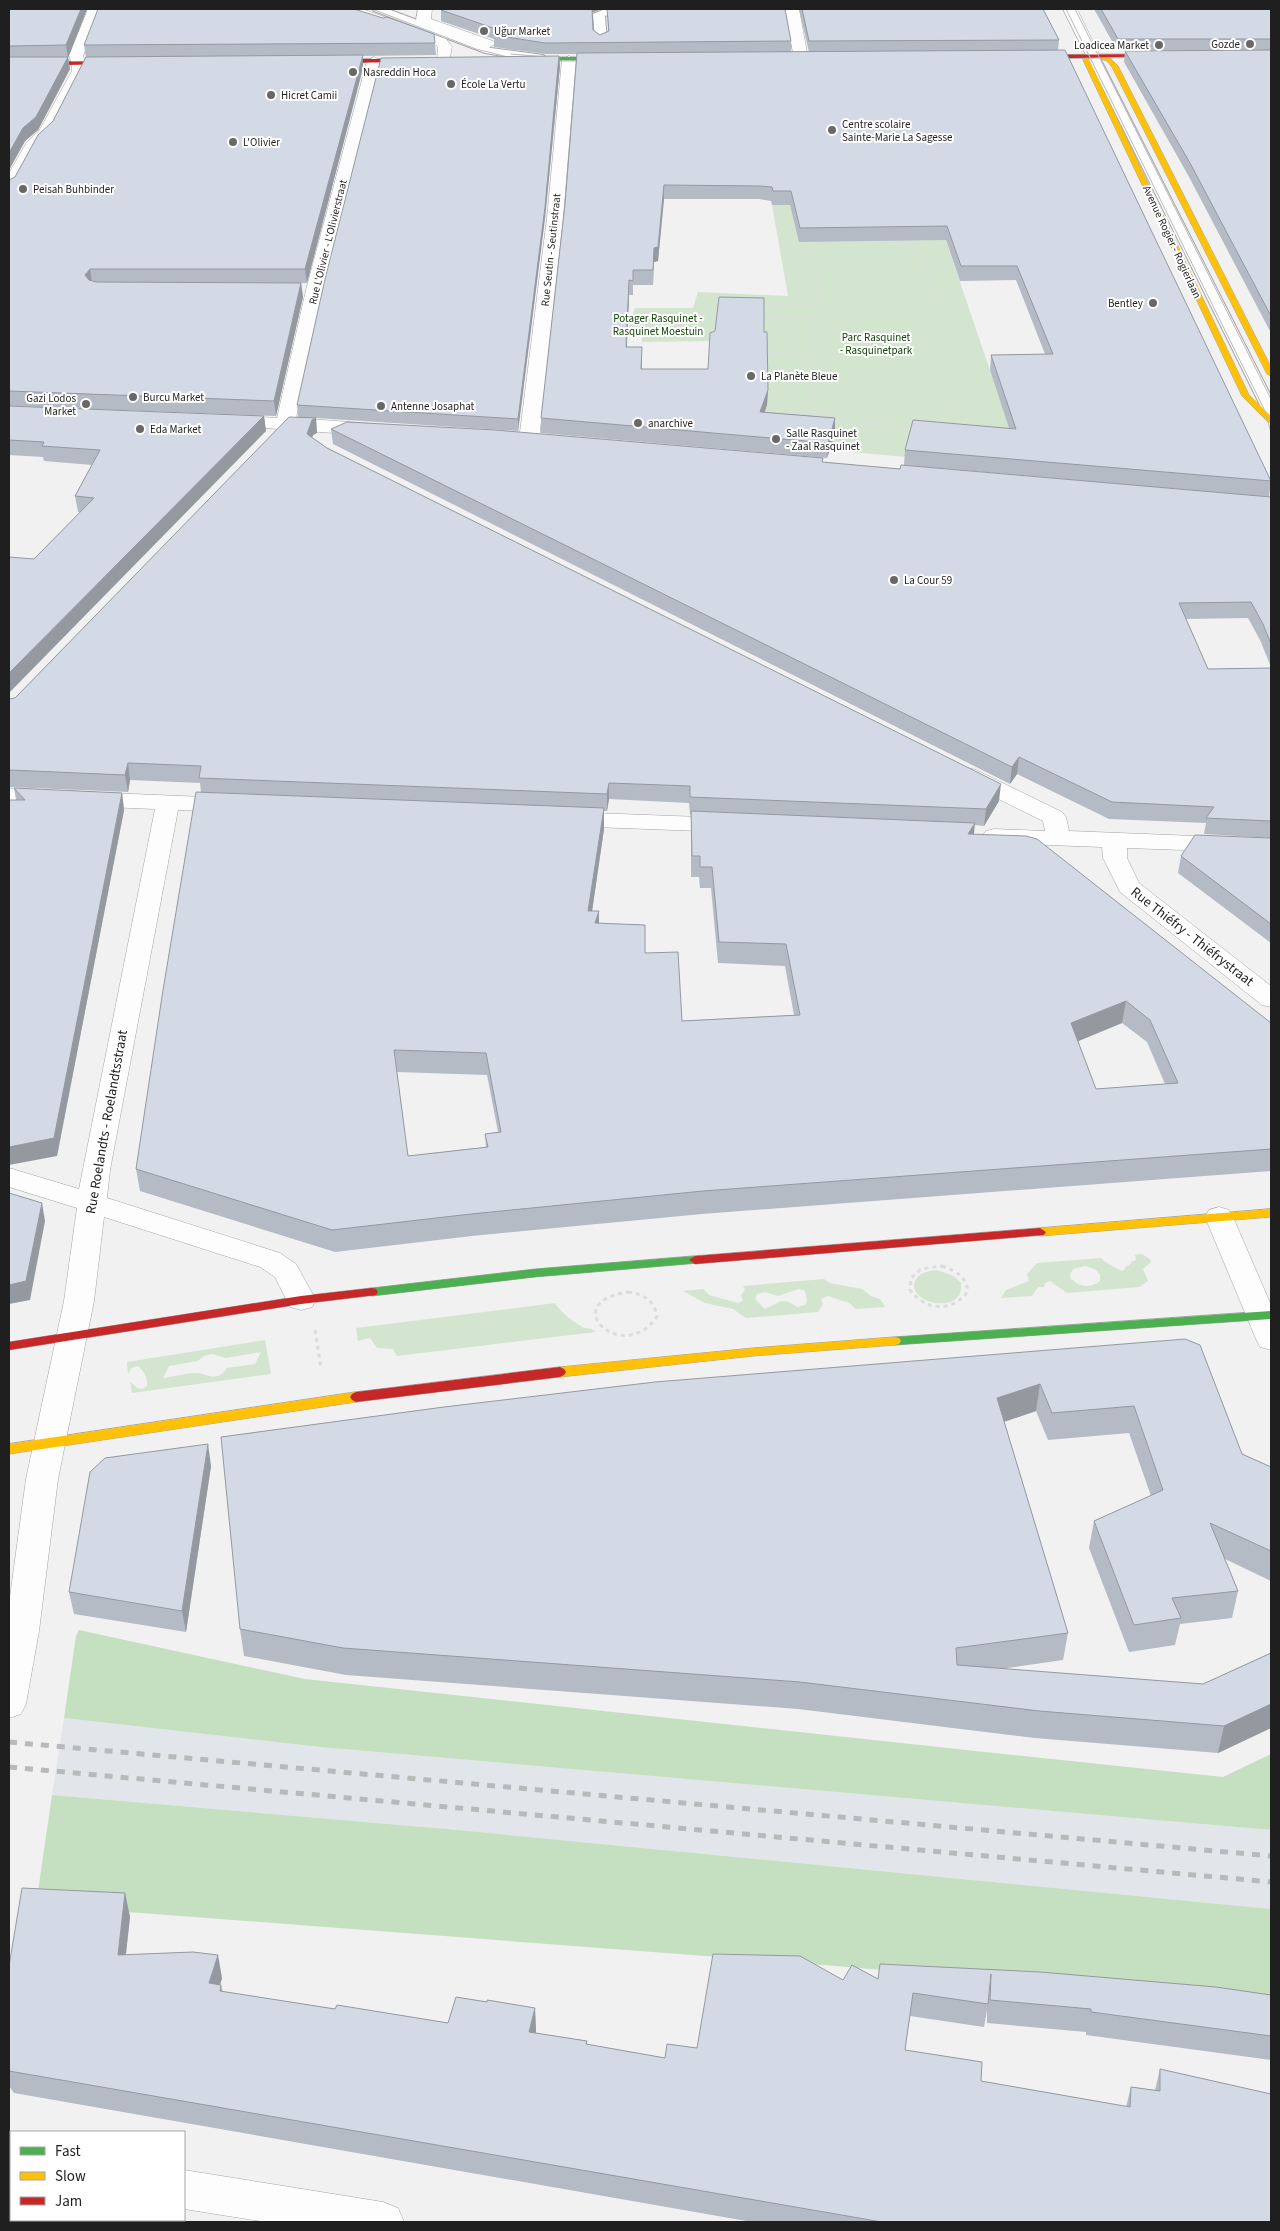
<svg xmlns="http://www.w3.org/2000/svg" width="1280" height="2231" viewBox="0 0 1280 2231" font-family="'Source Sans 3',sans-serif">
  <rect width="100%" height="100%" fill="#f1f1f1"/>
  <path fill="#e2e5ea" d="M64,1718L320,1747L1271,1830V1909L447,1829L52,1795Z"/>
  <g fill="#d3e5cf" fill-rule="evenodd">
    <path d="M933,203L1008,423H1031L906,457L830,450L759,427L768,349L718,320L712,341L642,342V334L627,333L635,308H693L698,292L788,296L772,205Z"/>
    <path d="M1142,1254L1151,1260V1262L1143,1269L1148,1281L1139,1287L1067,1293L1050,1281L1045,1283L1044,1287H1038L1032,1296L1001,1298L1006,1290L1029,1281L1027,1274L1037,1263L1101,1258C1104,1262 1117,1269 1122,1271L1125,1269V1267L1130,1265L1131,1262L1136,1260L1135,1255ZM1085,1266L1095,1269L1100,1275V1281C1090,1289 1080,1287 1071,1279L1070,1275L1073,1269Z"/>
    <path d="M937,1270L954,1276L961,1283C965,1318 902,1302 916,1279C921,1272 929,1271 937,1270Z"/>
    <path d="M824,1279L830,1283L862,1289L871,1296L880,1299L885,1307L856,1309L849,1303L828,1296L821,1299L823,1304L818,1312L746,1318L733,1309L705,1303L683,1291L703,1289L709,1295L738,1303L743,1301L741,1295L745,1290L743,1286ZM799,1289L805,1291L807,1301L805,1305L797,1307L789,1302L781,1301L765,1309L755,1299L757,1294L765,1292L778,1296Z"/>
    <path d="M555,1303C559,1311 577,1325 585,1328C590,1329 592,1328 596,1332L397,1356L393,1349L377,1348L370,1338L358,1341L356,1328Z"/>
    <path d="M265,1340L271,1374L132,1393L130,1381L137,1388L142,1389L147,1386C148,1378 144,1371 138,1366L131,1368L128,1374L127,1362ZM261,1352L255,1364L227,1368C216,1384 207,1373 195,1373C185,1373 174,1377 163,1378L169,1366L198,1361L204,1356L212,1354L226,1358Z"/>
  </g>
  <g fill="#c5e0c0">
    <path d="M79,1630L305,1679L1013,1755L1223,1777L1271,1754V1830L320,1747L64,1718L76,1636Z"/>
    <path d="M52,1795L447,1829L1271,1909V2007L1193,1997L824,1965L36,1905Z"/>
  </g>
  <g fill="none" stroke-linecap="round" stroke-linejoin="round">
    <defs>
      <g id="lane">
        <path d="M372,9H388L491,48L543,55L549,59L543,63L485,53L374,11Z"/>
        <path d="M605,9H623L621,11L605,16L607,41L601,44L595,41L593,14Z"/>
        <path d="M1093,53L1099,56L1271,396V416L1266,414L1263,411L1087,56Z"/>
      </g>
      <g id="street">
        <path d="M88,9H102L83,56L86,63V71L53,133L38,147L15,190L9,192V173L27,142L39,131L72,71V63L69,56Z"/>
        <path d="M343,9H362L446,39L452,46L449,63H439L437,60L438,47L436,45L345,12Z"/>
        <path d="M418,9H432L431,19L493,41L495,44L488,48L483,47L421,25L416,20Z"/>
        <path d="M785,9H799L808,58L806,61H796L794,58Z"/>
        <path d="M1063,9H1077L1100,56L1098,59H1088Z"/>
        <path d="M569,56L576,60L563,218L539,440L536,444L529,446L522,444L519,440L547,218L562,60Z"/>
        <path d="M374,57L381,61L324,290L296,418L376,424L383,426L385,430L383,434L376,436L221,425L219,421L221,417L228,415L277,418L306,290L367,61Z"/>
        <path d="M968,768L976,770L1062,812L1066,817L1069,831L1271,839V853L1127,848V858L1139,883L1271,986V1007L1262,1005L1120,892L1103,858L1102,847L994,843L986,841L982,836L986,831L994,829L1045,831L1043,821L960,780L956,775L960,770Z"/>
        <path d="M9,789L230,798L238,800L242,805L238,810L230,812L178,810L110,1170L107,1198L280,1253L296,1264L316,1300L312,1307L301,1310L290,1307L275,1277L260,1267L104,1217L94,1301L58,1479L39,1631L26,1704L21,1714L9,1718V1604L26,1479L64,1301L77,1208L9,1187V1168L79,1189L155,809L9,803Z"/>
        <path d="M567,812L727,818L735,820L739,825L735,830L727,832L567,826L559,824L555,819L559,814Z"/>
        <path d="M1219,1207L1229,1210L1233,1217L1271,1305V1350L1260,1347L1256,1339L1205,1217L1209,1210Z"/>
        <rect x="9" y="2140" width="2" height="38"/>
        <path d="M184,2170L383,2202L398,2208L404,2222H266L184,2209Z"/>
      </g>
      <g id="fast">
        <path d="M523,57H615L618,59L615,61L521,60V58Z"/>
        <path d="M695,1256L701,1260L699,1263L535,1277L372,1296L368,1295L366,1292L368,1289L372,1288L535,1269Z"/>
        <path d="M1271,1311V1319L895,1345L891,1344L889,1341L891,1338L895,1337Z"/>
      </g>
      <g id="slow">
        <path d="M1088,54L1091,56L1089,60L1249,395L1271,416V422H1268L1242,396L1083,60Z"/>
        <path d="M1098,54L1111,59L1118,66L1271,367V376L1267,374L1112,67L1107,61L1096,57Z"/>
        <path d="M1271,1209V1217L1040,1236L1034,1232L1040,1228Z"/>
        <path d="M895,1337L899,1338L901,1341L899,1344L895,1345L753,1356L560,1377L556,1375L554,1372L556,1369L560,1367L753,1348Z"/>
        <path d="M356,1392L360,1394L362,1397L360,1400L356,1402L9,1454V1444Z"/>
      </g>
      <g id="jam">
        <path d="M1162,54L1164,57L1030,59L1027,57L1030,55Z"/>
        <path d="M417,59L420,61L419,62L325,63L322,61L325,59Z"/>
        <path d="M120,61L123,63L122,64L9,66V62Z"/>
        <path d="M1040,1228L1046,1232L1044,1235L695,1264L689,1260L695,1256Z"/>
        <path d="M372,1288L376,1289L378,1292L376,1295L301,1304L9,1350V1342L301,1296Z"/>
        <path d="M560,1367L564,1369L566,1372L564,1375L560,1377L356,1402L352,1400L350,1397L352,1394L356,1392Z"/>
      </g>
    </defs>
    <use href="#lane" stroke="#a4a4a4" stroke-width="2"/>
    <use href="#street" stroke="#a4a4a4" stroke-width="1"/>
    <use href="#fast" stroke="#a4a4a4" stroke-width="1"/>
    <use href="#slow" stroke="#a4a4a4" stroke-width="1"/>
    <use href="#jam" stroke="#a4a4a4" stroke-width="1"/>
    <g stroke="#dcdcdd" stroke-width="2" stroke-dasharray="2 2" stroke-linecap="butt">
      <path d="M893,241C936,246 928,294 943,326C950,339 972,348 973,364C973,378 952,407 941,415C936,418 928,420 923,422"/>
      <path d="M832,242L815,246L814,252L819,295L811,312L814,403L830,417L866,425"/>
      <path d="M765,303L814,306"/>
      <path d="M764,318L812,319"/>
      <path d="M768,353L813,354"/>
      <path d="M767,375L813,376"/>
      <path d="M791,415H825"/>
      <path d="M894,427L912,433"/>
      <path d="M860,453L866,425L893,426L915,423"/>
    </g>
    <g stroke="#dcdcdd" stroke-width="3" stroke-dasharray="4 4" stroke-linecap="butt">
      <path d="M942,1266C955,1271 966,1276 968,1291C953,1313 925,1311 910,1290L911,1278L921,1269Z"/>
      <path d="M628,1292C643,1294 654,1300 657,1316C625,1367 554,1303 628,1292Z"/>
      <path d="M315,1330L321,1368"/>
    </g>
    <use href="#lane" fill="#fdfdfd" fill-rule="evenodd"/>
    <use href="#street" fill="#fdfdfd" fill-rule="evenodd"/>
    <use href="#fast" fill="#4caf50" fill-rule="evenodd"/>
    <use href="#slow" fill="#ffc107" fill-rule="evenodd"/>
    <use href="#jam" fill="#c62828" fill-rule="evenodd"/>
    <g stroke="#b9b9b9" stroke-width="1">
      <path d="M372,9L476,49L516,59"/>
      <path d="M1066,9L1264,409L1271,432"/>
      <path d="M1075,9L1271,399"/>
      <path d="M511,54L546,57"/>
      <path d="M1054,59L1139,57"/>
      <path d="M546,61H591"/>
    </g>
    <g stroke="#b9b9b9" stroke-width="5" stroke-dasharray="8 8" stroke-linecap="butt">
      <path d="M9,1742L1271,1856"/>
      <path d="M9,1767L1271,1882"/>
    </g>
  </g>
  <g fill="#b5bbc5" fill-rule="evenodd">
    <path d="M9,9H87L68,57L70,69L38,130L25,141L9,170Z"/>
    <path d="M441,9H601L592,13L593,30L600,35L608,31L607,9L791,41V52H809L799,9H1043L1059,40L1058,50L1271,481L1269,497L904,465L905,450L1009,428L990,370L991,355L1045,354L1016,280L960,281L946,240L799,242L790,205H772L771,201L759,199H664L658,261L654,262L653,285H633V295H629L627,347L642,362V369H708L764,332L768,390L767,405L765,412L835,418V434L827,458L541,433V418L565,204L577,54H545L494,47V39L441,21Z"/>
    <path d="M1094,9H1271V50H1117Z"/>
    <path d="M434,34L436,55L363,56V68L307,283H301L303,297L276,416L9,406V180L15,177L53,121L86,58L84,45Z"/>
    <path d="M1271,50V333L1188,175L1124,62L1125,51Z"/>
    <path d="M559,56L560,66L545,218L518,431L316,418L317,433L313,435L312,438L327,448L999,801L984,826L974,825V834L1271,1023V1171L702,1214L472,1236L335,1252L140,1191L136,1169L201,792L200,783L130,780L128,792L9,787V788V699L15,698L298,417L297,405ZM609,799L689,803L690,814H691V877H699L700,888H711L718,963L785,966L794,1015L682,1021L645,953L599,923L592,911L604,829V811H607ZM1122,1023L1147,1042L1165,1084L1096,1089L1078,1041ZM397,1072L487,1075L498,1132L485,1134L486,1147L408,1156Z"/>
    <path d="M9,406L264,416L266,431L34,559L81,512H78L75,496L92,465L44,461L43,457L9,455Z"/>
    <path d="M331,429L823,462L900,469L1271,497V667L1260,640L1248,618L1186,619L1208,669L1271,668V838L1204,834L1206,823L1109,819L1017,774L1010,784L333,444Z"/>
    <path d="M14,788L122,793L124,810L57,1156L16,800Z"/>
    <path d="M1271,838V943L1178,873L1181,856Z"/>
    <path d="M1185,1339L1242,1454L1271,1467V1581L1225,1559L1238,1591L1232,1618L1180,1624L1175,1645L1129,1652L1089,1548L1094,1521L1151,1496L1129,1433L1048,1440L1036,1411L1004,1422L1068,1633L1063,1660L1001,1669L1203,1684L1271,1653V1728L1218,1753L1035,1738L798,1709L346,1675L244,1656L240,1629Z"/>
    <path d="M211,1466L186,1632L74,1614L69,1592Z"/>
    <path d="M125,1893L130,1917L126,1955L222,1978L220,1985H221L223,1992L335,2009L448,2023L535,2008L536,2033L587,2041V2045L665,2058L697,2048L843,1980L878,1979L1271,1995V2060L1086,2035V2032L987,2023V2010L984,2027L910,2016L905,2050L981,2081L1126,2107L1131,2087L1155,2090L1160,2069L1271,2222H752L14,2093L9,2086V1966Z"/>
  </g>
  <g fill="#9499a0">
    <path d="M81,9H87L68,58L66,45Z"/>
    <path d="M591,9H601L591,13Z"/>
    <path d="M363,55V68L307,283L305,269Z"/>
    <path d="M559,56L560,66L545,218L518,431V419Z"/>
    <path d="M68,57L70,69L38,130L25,141L9,170V153L23,128Z"/>
    <path d="M664,185V199L658,261L654,262L653,285L654,248Z"/>
    <path d="M90,269L92,283L87,289L85,275Z"/>
    <path d="M629,280V295L626,362V347Z"/>
    <path d="M301,283L303,297L276,416L274,401Z"/>
    <path d="M642,347V362L641,384V369Z"/>
    <path d="M768,390L767,405L759,427L760,412Z"/>
    <path d="M264,416L266,431L9,693V673Z"/>
    <path d="M316,418L317,433L313,435L308,449L307,434L312,420Z"/>
    <path d="M835,418V434L827,458L828,443Z"/>
    <path d="M1019,757L1017,774L1010,784L1012,767Z"/>
    <path d="M128,763L130,780L128,792L125,775Z"/>
    <path d="M609,783V799L607,811V794Z"/>
    <path d="M1001,784L999,801L984,826L986,809Z"/>
    <path d="M122,793L124,810L57,1156L9,1165V1147Z"/>
    <path d="M604,808V829L589,932L588,911Z"/>
    <path d="M975,823L973,844L968,834Z"/>
    <path d="M599,911V932L595,923Z"/>
    <path d="M1126,1001L1122,1023L1069,1045L1071,1023Z"/>
    <path d="M42,1203L45,1221L30,1300L9,1304V1285Z"/>
    <path d="M1040,1384L1036,1411L994,1425L997,1398Z"/>
    <path d="M208,1444L211,1466L186,1632L182,1611Z"/>
    <path d="M1271,1704V1728L1218,1753L1224,1726Z"/>
    <path d="M125,1893L130,1917L123,1978L118,1955Z"/>
    <path d="M218,1955L222,1978L214,2006L209,1983Z"/>
    <path d="M535,2008L536,2031L531,2055L529,2032Z"/>
  </g>
  <g fill="#d3dae5" stroke="#9499a0" fill-rule="evenodd">
    <path d="M9,9H81L66,45L9,46Z"/>
    <path d="M98,9H354L383,18L387,17L434,34L435,43L84,45Z"/>
    <path d="M441,9H592L593,30L600,35L609,31L607,9H785L791,41L545,43L494,35L496,33L493,28L441,10Z"/>
    <path d="M802,9H1043L1059,40L809,41Z"/>
    <path d="M1101,9H1271V39H1118Z"/>
    <path d="M1065,50L1271,481L905,450L913,420L1016,429L991,355L1053,354L1017,266H961L947,226L800,228L791,191H773L772,187L759,186L664,185L658,247L654,248L653,270H633V281L629,280L626,347H642L641,369H708L710,333L715,331L719,297L764,298V332H767L768,390L760,412L835,418L828,443L541,418L565,204L577,53Z"/>
    <path d="M1271,50V316L1190,163L1125,51Z"/>
    <path d="M363,55L305,269H90L85,275L89,280L96,282L301,283L274,401L9,391V180L15,177L38,135L53,121L86,57Z"/>
    <path d="M559,56L545,207L518,419L297,405L325,279L381,58Z"/>
    <path d="M9,57H68L36,117L23,128L9,153Z"/>
    <path d="M9,406L264,416L9,673V557L34,559L94,498L75,496L100,450L42,446L44,442L9,440Z"/>
    <path d="M289,417L316,418L312,420L307,434L327,448L1001,784L986,809L690,797V786L609,783L607,794L199,778L201,766L128,763L125,775L9,770V699L15,698Z"/>
    <path d="M347,422L495,430L823,458L822,462L900,469L901,465L1271,497V644L1263,624L1251,602L1179,603L1208,669L1271,668V821L1206,818L1214,807L1112,802L1019,757L1012,767L331,429Z"/>
    <path d="M14,788L122,793L54,1138L9,1147V800H25Z"/>
    <path d="M196,792L604,808L588,911H599L595,923L645,925V953L678,952L682,1021L800,1015L786,944L719,942L712,867H700V856H692L691,811L975,823L968,834L1026,836L1037,839L1271,1023V1149L703,1191L471,1214L332,1230L136,1169L163,990ZM1126,1001L1150,1020L1178,1083L1096,1089L1071,1023ZM394,1050L486,1053L501,1132L485,1134L488,1147L408,1156Z"/>
    <path d="M1195,835L1271,838V924L1181,856Z"/>
    <path d="M9,1193L42,1203L26,1281L9,1285Z"/>
    <path d="M1185,1339L1200,1345L1242,1454L1271,1467V1551L1210,1523L1238,1591L1172,1598L1181,1618L1134,1625L1094,1521L1163,1490L1134,1406L1052,1413L1040,1384L997,1398L1068,1633L956,1648L957,1665L1203,1684L1271,1653V1704L1224,1726L1039,1711L800,1682L343,1648L240,1629L221,1437L444,1407L655,1382Z"/>
    <path d="M208,1444L182,1611L69,1592L90,1472L105,1458Z"/>
    <path d="M22,1888L125,1893L118,1955L193,1952L218,1955L209,1983L221,1985L220,1991L335,2009L337,2005L448,2023L456,1997L487,2002V2000L535,2008L529,2032L587,2041L586,2044L665,2058L667,2044L697,2048L713,1954L800,1956L843,1980L852,1965L878,1979L880,1964L1040,1972L1216,1987L1271,1995V2036L1091,2012V2009L990,2000L991,1974L988,2004L913,1993L905,2050L982,2062L981,2081L1130,2107L1131,2087L1160,2091V2069L1271,2094V2222H882L9,2071V1966Z"/>
    <path d="M9,2199H11V2220H121L135,2222H9Z"/>
  </g>
  <g fill="#686869" stroke="#fff" stroke-width="2">
    <circle cx="484" cy="31" r="5"/>
    <circle cx="1250" cy="44" r="5"/>
    <circle cx="1159" cy="45" r="5"/>
    <circle cx="353" cy="72" r="5"/>
    <circle cx="451" cy="84" r="5"/>
    <circle cx="271" cy="95" r="5"/>
    <circle cx="832" cy="130" r="5"/>
    <circle cx="233" cy="142" r="5"/>
    <circle cx="23" cy="189" r="5"/>
    <circle cx="1153" cy="303" r="5"/>
    <circle cx="751" cy="376" r="5"/>
    <circle cx="133" cy="397" r="5"/>
    <circle cx="86" cy="404" r="5"/>
    <circle cx="381" cy="406" r="5"/>
    <circle cx="638" cy="423" r="5"/>
    <circle cx="140" cy="429" r="5"/>
    <circle cx="776" cy="439" r="5"/>
    <circle cx="894" cy="580" r="5"/>
  </g>
  <g text-anchor="middle" dominant-baseline="central" stroke-width="4" stroke-linejoin="round" paint-order="stroke">
    <g font-size="11" fill="#1f1f20" stroke="#fff" text-anchor="start">
      <text x="494" y="31">Uğur Market</text>
      <text x="1240" y="44" text-anchor="end">Gozde</text>
      <text x="1149" y="45" text-anchor="end">Loadicea Market</text>
      <text x="363" y="72">Nasreddin Hoca</text>
      <text x="461" y="84">École La Vertu</text>
      <text x="281" y="95">Hicret Camii</text>
      <text x="842" y="124">Centre scolaire<tspan x="842" dy="13">Sainte-Marie La Sagesse</tspan></text>
      <text x="243" y="142">L'Olivier</text>
      <text x="33" y="189">Peisah Buhbinder</text>
      <text x="1143" y="303" text-anchor="end">Bentley</text>
      <text x="761" y="376">La Planète Bleue</text>
      <text x="143" y="397">Burcu Market</text>
      <text x="76" y="398" text-anchor="end">Gazi Lodos<tspan x="76" dy="13">Market</tspan></text>
      <text x="391" y="406">Antenne Josaphat</text>
      <text x="648" y="423">anarchive</text>
      <text x="150" y="429">Eda Market</text>
      <text x="786" y="433">Salle Rasquinet<tspan x="786" dy="13">- Zaal Rasquinet</tspan></text>
      <text x="904" y="580">La Cour 59</text>
    </g>
    <g font-size="11" fill="#1f1f20" stroke="#fff">
      <text transform="translate(328 242) rotate(-76)">Rue L'Olivier - L'Olivierstraat</text>
      <text transform="translate(1172 242) rotate(65)">Avenue Rogier - Rogierlaan</text>
      <text transform="translate(551 250) rotate(-84)">Rue Seutin - Seutinstraat</text>
    </g>
    <g font-size="11" fill="#134308" stroke="#fff">
      <text x="658" y="318">Potager Rasquinet -<tspan x="658" dy="13">Rasquinet Moestuin</tspan></text>
      <text x="876" y="337">Parc Rasquinet<tspan x="876" dy="13">- Rasquinetpark</tspan></text>
    </g>
    <g font-size="14" fill="#1f1f20" stroke="#fff">
      <text transform="translate(1192 937) rotate(38)">Rue Thiéfry - Thiéfrystraat</text>
      <text transform="translate(107 1122) rotate(-80)">Rue Roelandts - Roelandtsstraat</text>
    </g>
  </g>
  <rect width="1280" height="2231" fill="none" stroke="#1f1f20" stroke-width="20"/>
  <rect x="10" y="2131" width="175" height="90" fill="#ffffff" stroke="#a5a5a6"/>
  <rect x="20" y="2147" width="25" height="8" fill="#4caf50" stroke="#a5a5a6"/>
  <text x="55" y="2156" font-size="15" fill="#1f1f20">Fast</text>
  <rect x="20" y="2172" width="25" height="8" fill="#ffc107" stroke="#a5a5a6"/>
  <text x="55" y="2181" font-size="15" fill="#1f1f20">Slow</text>
  <rect x="20" y="2197" width="25" height="8" fill="#c62828" stroke="#a5a5a6"/>
  <text x="55" y="2206" font-size="15" fill="#1f1f20">Jam</text>
</svg>
